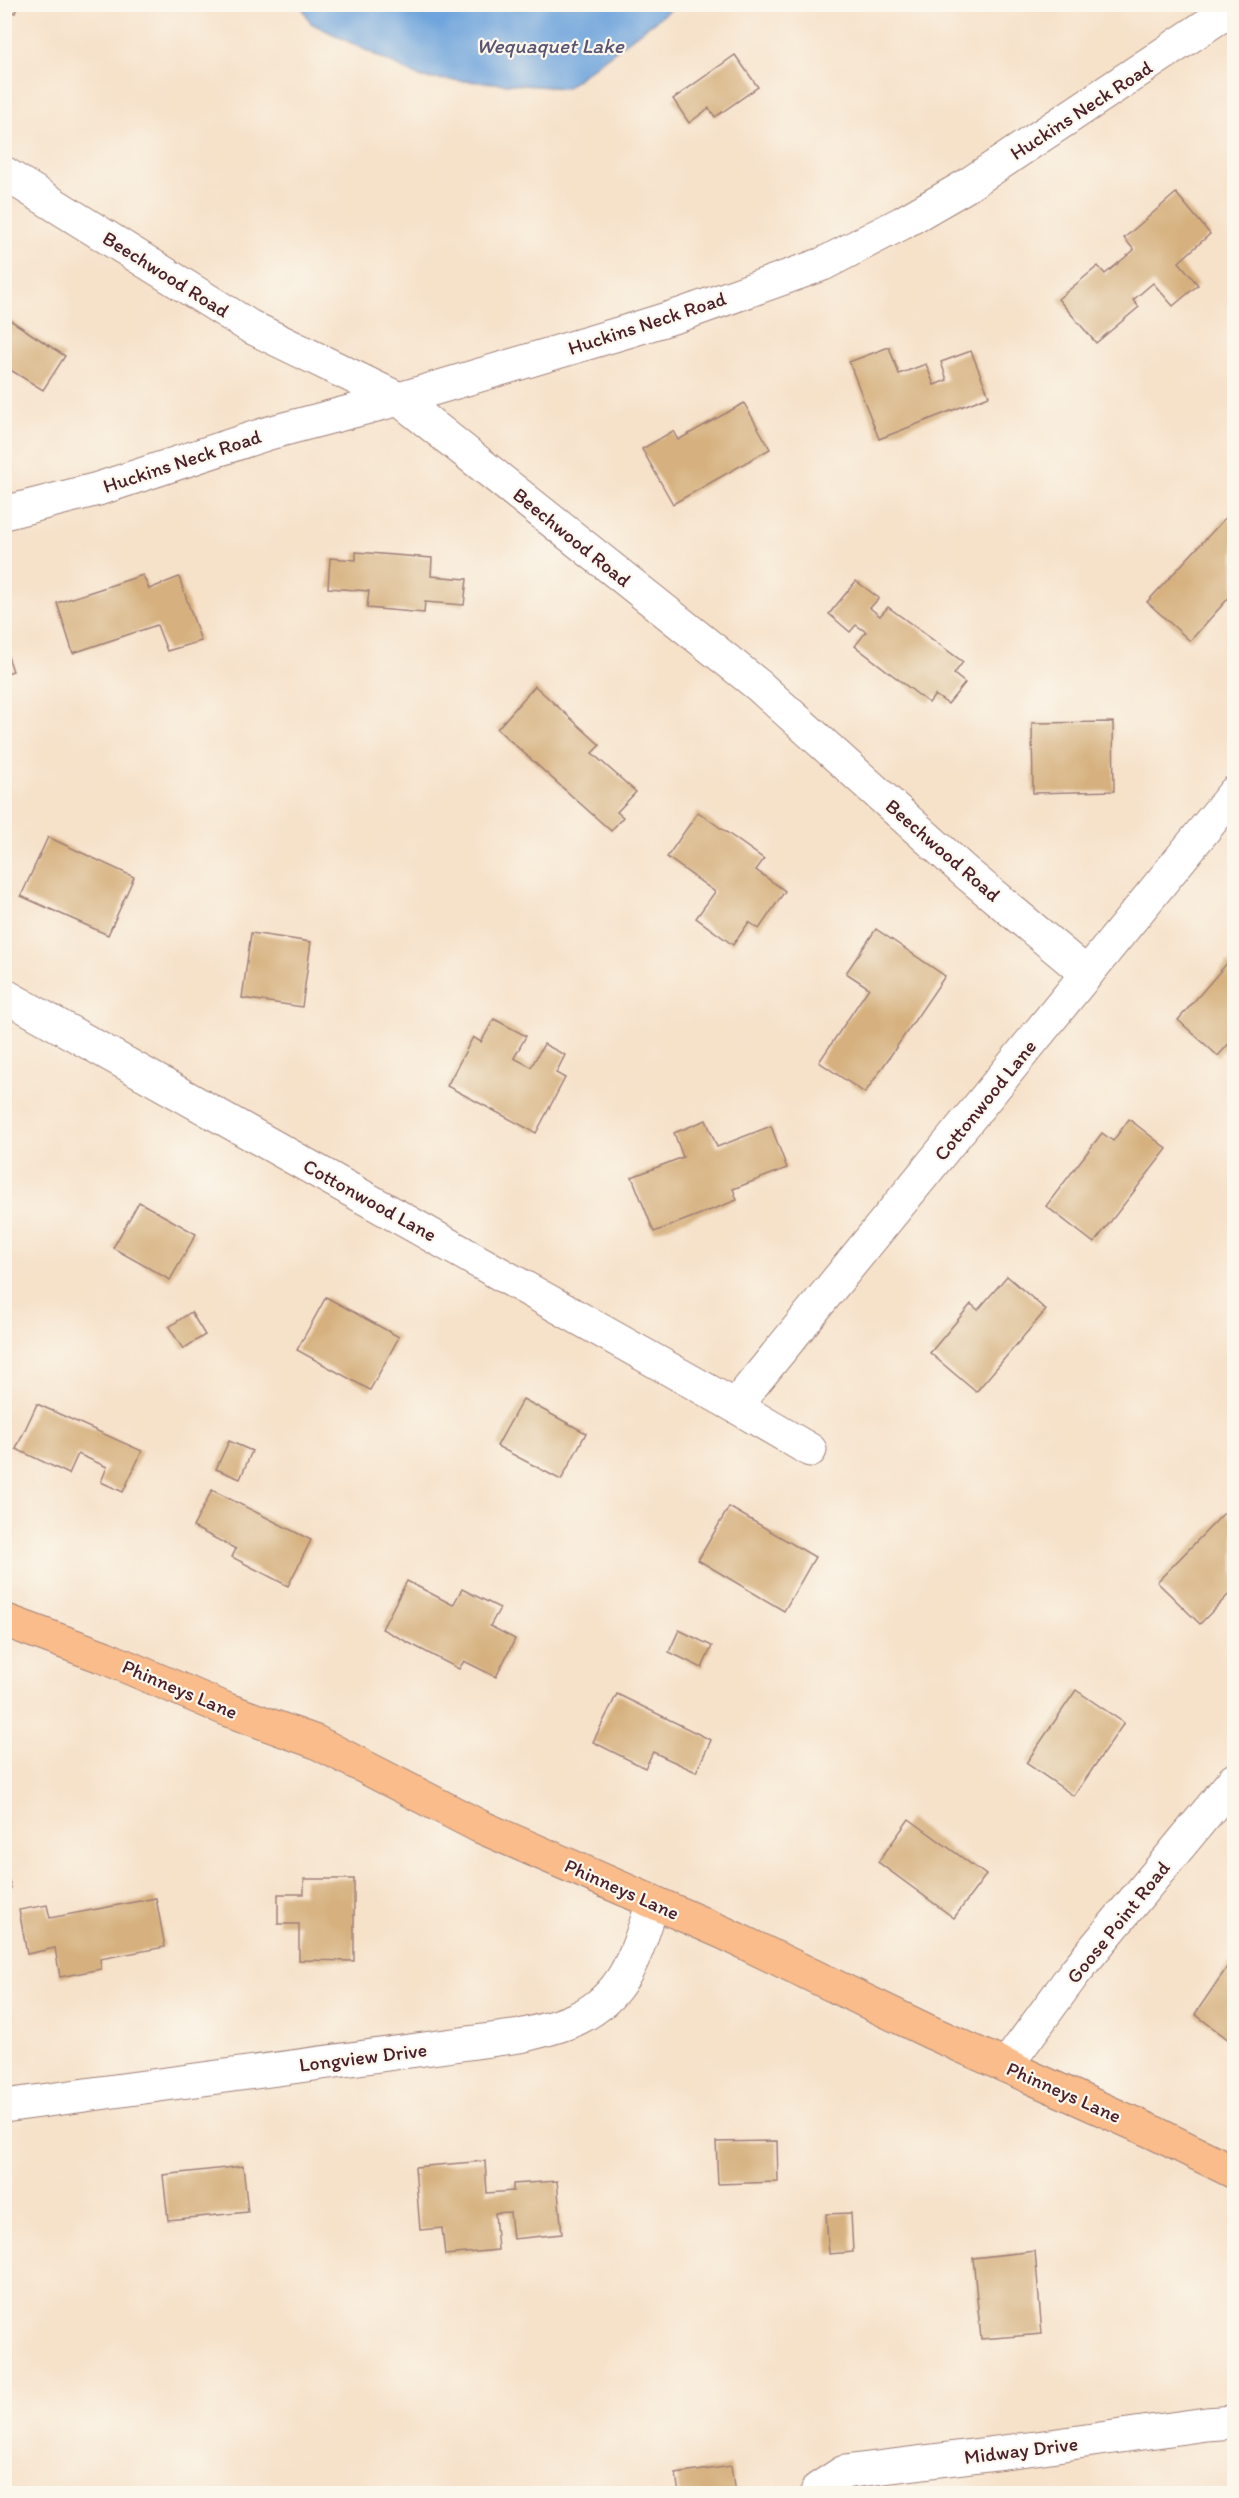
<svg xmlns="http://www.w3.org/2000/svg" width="1239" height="2498" viewBox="0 0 1239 2498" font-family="Itim,sans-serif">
  <rect width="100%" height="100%" fill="#fbf7ec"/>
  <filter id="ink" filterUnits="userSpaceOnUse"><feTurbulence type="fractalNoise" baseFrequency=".0167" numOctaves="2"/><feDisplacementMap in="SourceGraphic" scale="12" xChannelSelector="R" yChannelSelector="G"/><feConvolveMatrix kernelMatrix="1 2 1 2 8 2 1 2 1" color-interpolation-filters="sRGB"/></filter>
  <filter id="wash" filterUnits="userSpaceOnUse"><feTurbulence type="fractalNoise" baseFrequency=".008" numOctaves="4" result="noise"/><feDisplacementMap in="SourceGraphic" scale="24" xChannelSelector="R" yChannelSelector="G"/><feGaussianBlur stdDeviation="1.35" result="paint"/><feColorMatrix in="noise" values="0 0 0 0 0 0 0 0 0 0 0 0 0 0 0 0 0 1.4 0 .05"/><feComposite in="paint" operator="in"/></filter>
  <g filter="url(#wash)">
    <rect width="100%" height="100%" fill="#f6e1c9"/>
    <path fill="#6fa4dc" stroke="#5c6284" stroke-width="1.5" d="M301,5H676L565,88L422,78L311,23Z"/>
    <g id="blocks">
      <g fill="#d6b07e">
        <path d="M4,4H18L15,13L4,9Z"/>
        <path d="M735,55L758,87L715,117L709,108L689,123L673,99Z"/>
        <path d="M1176,193L1210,234L1179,262L1198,285L1173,306L1153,283L1133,300L1139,307L1096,343L1058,299L1098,266L1105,274L1134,250L1124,238Z"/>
        <path d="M4,316L65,356L43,390L4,366Z"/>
        <path d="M889,347L899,374L926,364L934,385L947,380L941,362L971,351L989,396L879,439L849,362Z"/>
        <path d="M744,403L770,449L673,504L642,449L673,431L678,440Z"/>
        <path d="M1226,517L1234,525V592L1190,641L1147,602Z"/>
        <path d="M356,552L432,558L431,576L467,579L464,605L425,602L424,613L367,608L369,591L328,588L330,558L356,560Z"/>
        <path d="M143,575L149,589L179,577L201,641L167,651L157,625L73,653L57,603Z"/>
        <path d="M856,581L879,598L870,608L880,616L888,607L963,662L954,674L965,683L948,704L935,695L929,703L855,646L866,632L856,625L850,632L829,614Z"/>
        <path d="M4,645L13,671L4,674Z"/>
        <path d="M535,686L600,745L592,753L636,792L617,812L623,817L611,831L497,729Z"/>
        <path d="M1113,722L1114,791L1033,793L1032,723Z"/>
        <path d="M698,812L764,859L756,870L785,891L759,929L749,922L733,945L696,918L715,892L667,857Z"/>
        <path d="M48,837L134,877L108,935L21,896Z"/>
        <path d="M876,929L945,976L865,1093L819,1062L869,988L846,973Z"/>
        <path d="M251,933L311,942L302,1007L242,998Z"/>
        <path d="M1228,962L1234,968V1038L1218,1056L1178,1020Z"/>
        <path d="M494,1019L526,1036L514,1058L531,1067L544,1044L565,1055L556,1073L565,1078L536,1133L447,1086L473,1037L481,1042Z"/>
        <path d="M1129,1119L1167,1149L1094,1243L1046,1206L1102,1133L1113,1141Z"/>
        <path d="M706,1120L717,1147L771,1126L787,1168L733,1189L737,1200L654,1232L632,1177L683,1157L674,1133Z"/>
        <path d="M139,1202L196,1234L170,1280L113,1248Z"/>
        <path d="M1007,1276L1046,1310L976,1392L930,1353L971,1304L978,1310Z"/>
        <path d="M326,1297L399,1337L370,1390L297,1350Z"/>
        <path d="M191,1312L205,1335L183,1349L169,1327Z"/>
        <path d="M523,1399L586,1433L561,1480L497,1446Z"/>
        <path d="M37,1404L142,1451L123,1492L101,1482L107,1467L78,1454L69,1474L16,1449Z"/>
        <path d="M229,1441L252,1451L240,1479L216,1469Z"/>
        <path d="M212,1490L311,1540L288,1586L232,1557L236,1549L193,1527Z"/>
        <path d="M729,1507L815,1557L784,1611L698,1560Z"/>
        <path d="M1225,1512L1234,1522V1589L1200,1624L1157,1582Z"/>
        <path d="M407,1581L453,1605L462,1589L500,1608L490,1626L515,1639L496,1677L464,1661L459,1669L382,1629Z"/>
        <path d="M679,1630L712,1646L702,1668L669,1652Z"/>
        <path d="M1076,1690L1124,1723L1074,1796L1026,1763Z"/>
        <path d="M617,1694L711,1740L696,1772L653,1752L645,1768L593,1742Z"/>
        <path d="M909,1819L986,1875L954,1918L878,1862Z"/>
        <path d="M4,1864L11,1888L4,1890Z"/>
        <path d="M304,1879H354V1961L299,1960V1924H278V1894H304Z"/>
        <path d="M156,1898L165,1947L100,1959L101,1969L60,1977L55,1948L27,1954L19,1910L47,1905L50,1918Z"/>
        <path d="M1234,1957V2044L1195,2014Z"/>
        <path d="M777,2141L778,2182L718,2184L716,2142Z"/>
        <path d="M485,2161L487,2193L513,2191V2184L557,2181L562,2234L513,2239L510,2212L495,2213L498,2250L445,2255L442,2228L420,2230L415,2167Z"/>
        <path d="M243,2166L248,2212L168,2220L163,2175Z"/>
        <path d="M851,2213L853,2252L829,2254L826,2214Z"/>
        <path d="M1035,2251L1042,2334L981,2339L973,2258Z"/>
        <path d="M731,2466L735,2494H679L676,2474Z"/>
      </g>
    </g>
  </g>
  <g filter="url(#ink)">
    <use href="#blocks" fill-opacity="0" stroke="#a0807a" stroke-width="1.5"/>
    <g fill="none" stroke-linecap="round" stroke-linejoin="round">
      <defs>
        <g id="minor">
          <path d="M4,173L249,326L399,399L758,685L964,871L1087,974"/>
          <path d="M4,513L98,489L269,433L399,399L628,331L683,314L823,264L902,223L966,186L1234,7"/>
          <path d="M4,995L735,1406L1234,793"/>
          <path d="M735,1406L810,1450"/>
          <path d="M1006,2066L1075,1972L1234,1780"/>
          <path d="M4,2106L520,2036C539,2031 560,2027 578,2018C627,1994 637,1950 653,1902"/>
          <path d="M819,2494L818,2489L844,2472L1036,2448L1206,2424L1234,2422"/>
        </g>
        <path id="major" d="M4,1620L104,1657L228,1710L316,1742L479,1826L724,1933L930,2032L1155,2133L1234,2172"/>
      </defs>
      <use href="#minor" stroke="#a0807a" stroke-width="35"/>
      <use href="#major" stroke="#a0807a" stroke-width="35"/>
      <use href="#minor" stroke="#fff" stroke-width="33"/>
      <use href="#major" stroke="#f9bc8a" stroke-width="33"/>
    </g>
  </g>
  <g text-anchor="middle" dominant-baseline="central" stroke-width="4.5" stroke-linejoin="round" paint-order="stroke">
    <g font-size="20" fill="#4a1f2b" stroke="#fbf7ec">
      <text transform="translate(1081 110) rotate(-33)">Huckins Neck Road</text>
      <text transform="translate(166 274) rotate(32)">Beechwood Road</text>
      <text transform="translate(647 323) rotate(-18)">Huckins Neck Road</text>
      <text transform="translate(182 461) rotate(-18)">Huckins Neck Road</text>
      <text transform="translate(572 537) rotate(39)">Beechwood Road</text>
      <text transform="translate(943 850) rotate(41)">Beechwood Road</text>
      <text transform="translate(985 1100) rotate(-51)">Cottonwood Lane</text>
      <text transform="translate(370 1200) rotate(29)">Cottonwood Lane</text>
      <text transform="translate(180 1689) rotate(23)">Phinneys Lane</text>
      <text transform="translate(622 1889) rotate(24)">Phinneys Lane</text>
      <text transform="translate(1118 1922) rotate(-51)">Goose Point Road</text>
      <text transform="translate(363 2057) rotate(-7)">Longview Drive</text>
      <text transform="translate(1064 2092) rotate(24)">Phinneys Lane</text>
      <text transform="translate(1021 2450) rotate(-7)">Midway Drive</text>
    </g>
    <g font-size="21" font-style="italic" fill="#595472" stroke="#fbf7ec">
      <text x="550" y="45">Wequaquet Lake</text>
    </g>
  </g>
  <rect width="1239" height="2498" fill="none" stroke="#fbf7ec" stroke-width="24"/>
</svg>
